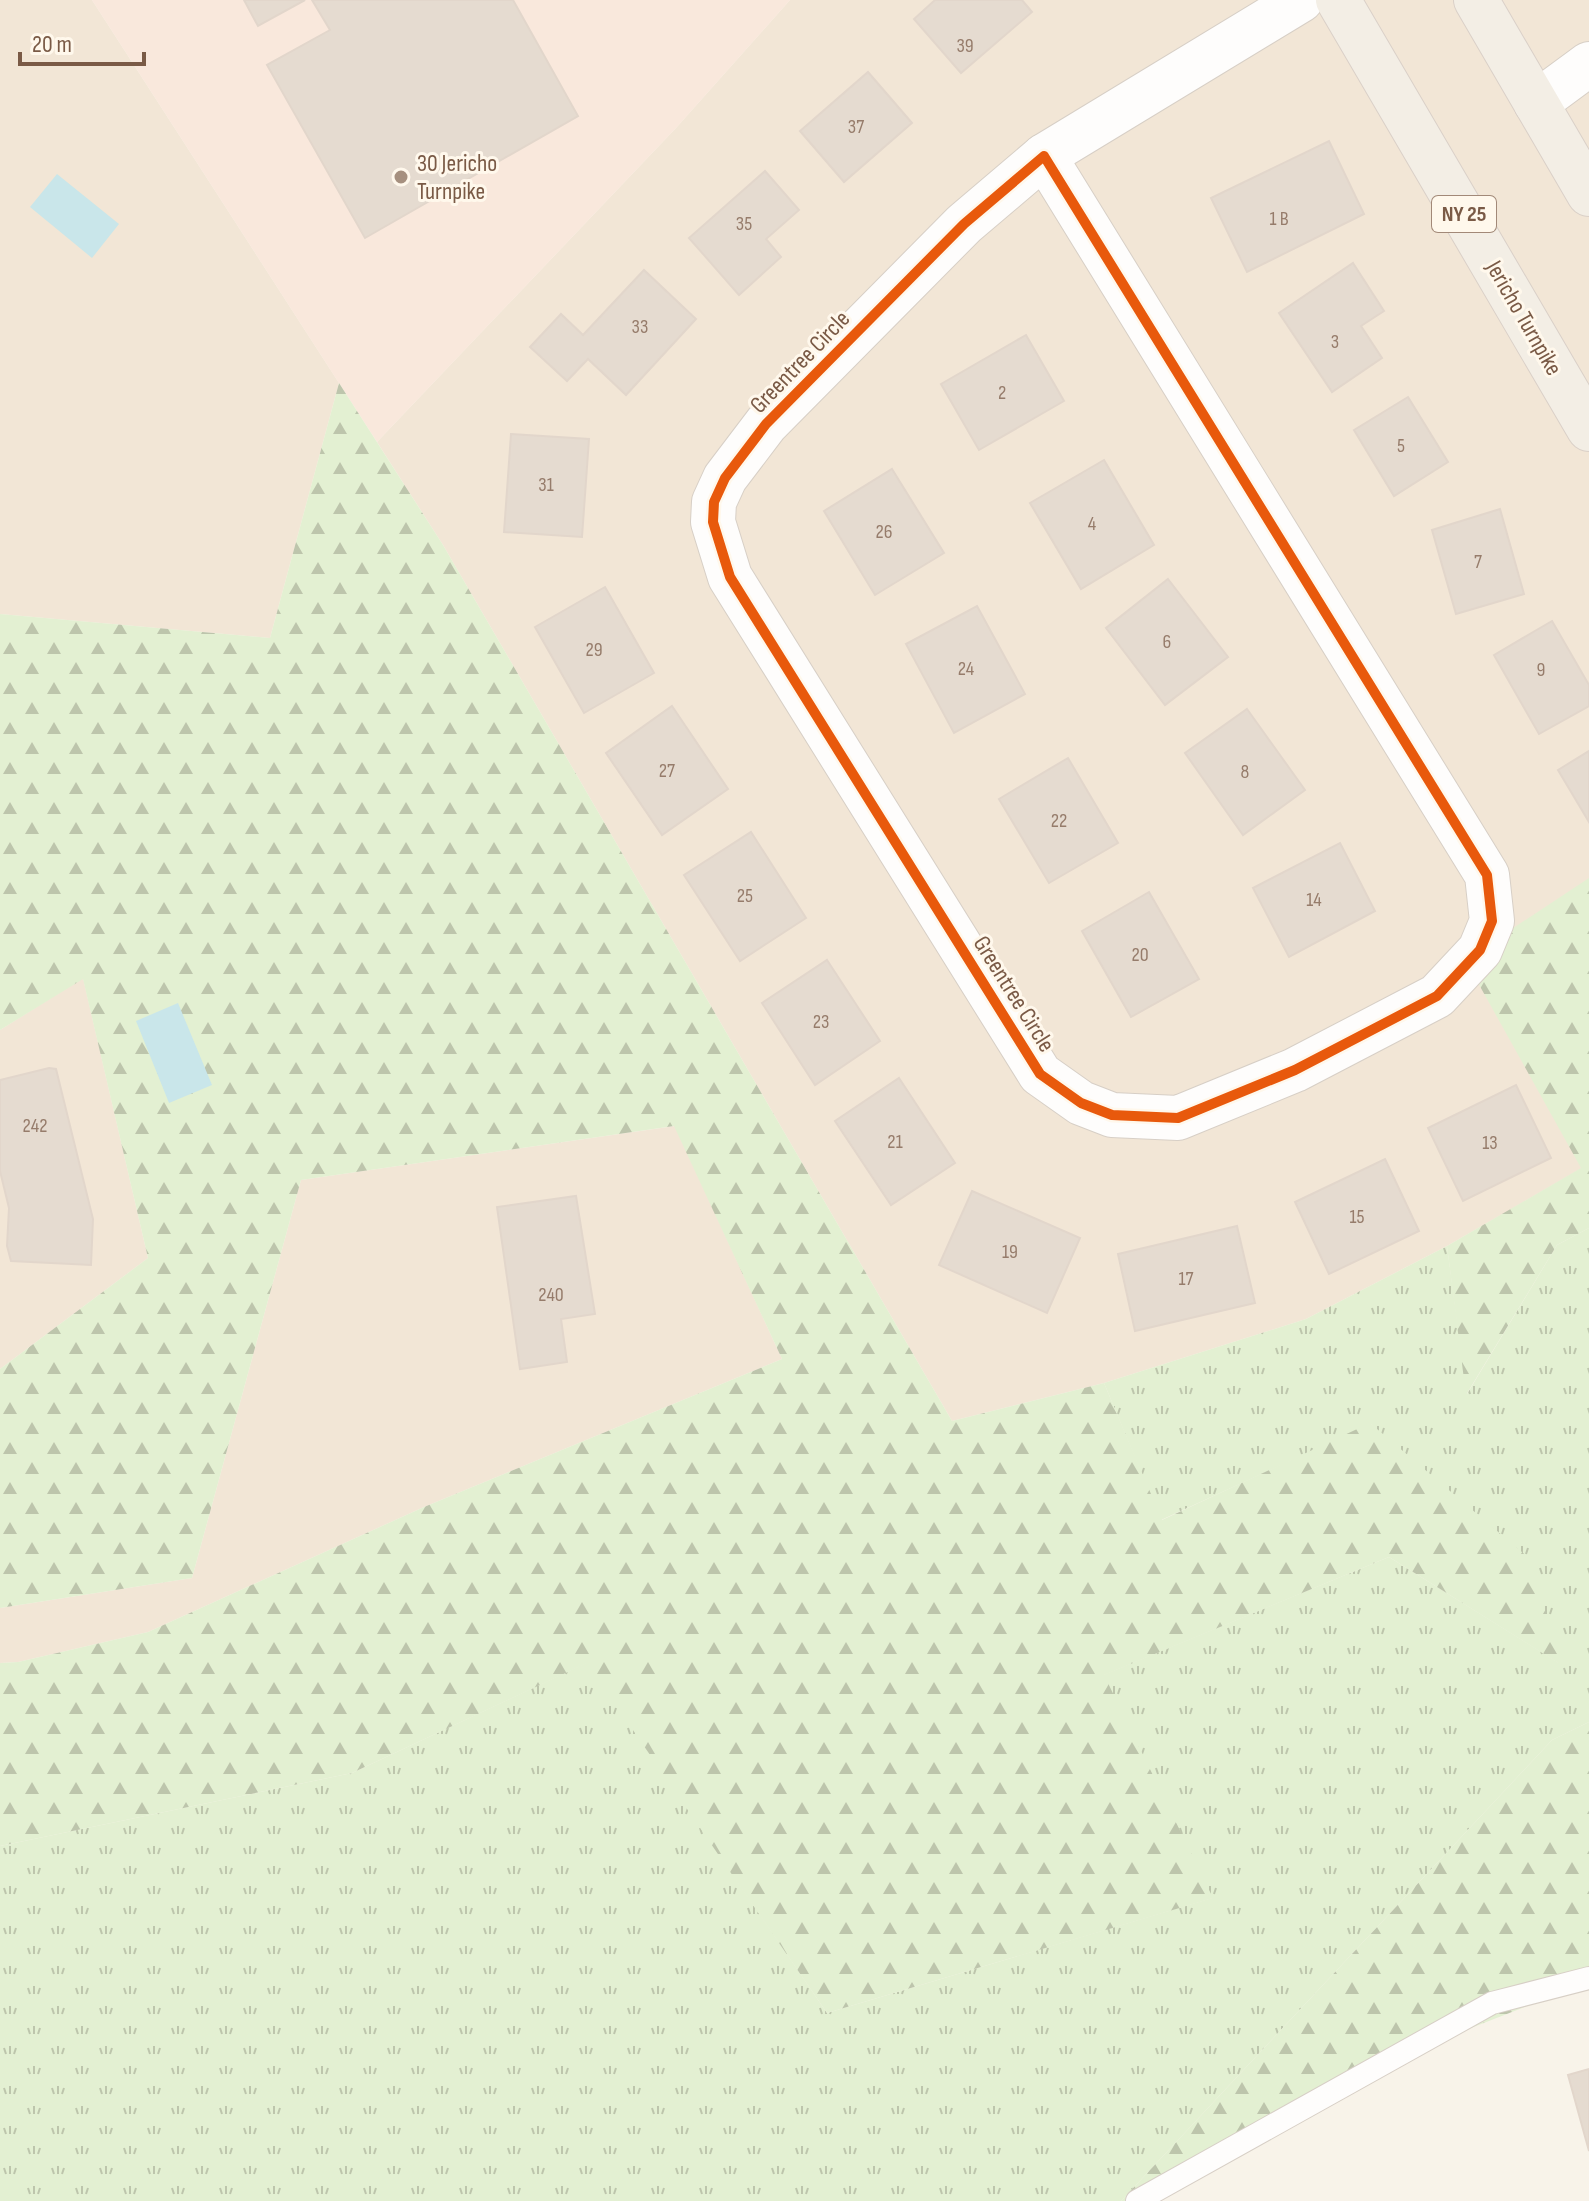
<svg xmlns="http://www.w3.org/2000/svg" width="1589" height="2201" viewBox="0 0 1589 2201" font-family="'Sofia Sans Condensed',sans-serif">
  <defs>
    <pattern id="grass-tufts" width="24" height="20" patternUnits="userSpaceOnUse" patternTransform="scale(2)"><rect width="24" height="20" fill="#e3f0d2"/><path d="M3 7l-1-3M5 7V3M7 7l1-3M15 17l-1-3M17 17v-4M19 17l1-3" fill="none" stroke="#bdc5ac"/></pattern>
    <pattern id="forest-firs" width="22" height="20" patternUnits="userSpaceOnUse" patternTransform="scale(2)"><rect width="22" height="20" fill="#e3f0d2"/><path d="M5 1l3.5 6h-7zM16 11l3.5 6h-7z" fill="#bdc5ac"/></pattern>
  </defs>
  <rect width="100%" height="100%" fill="#f8f3e9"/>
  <g fill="#f2e6d6">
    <path d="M0,0H92L339,383L270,638L0,614Z"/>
    <path d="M790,0H1589V1164L1447,1246L1306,1319L1104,1383L952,1421L443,545L377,442L676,128Z"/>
    <path d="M83,978L148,1258L0,1369V1030Z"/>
    <path d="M675,1126L782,1359L424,1507L148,1632L18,1662L0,1663V1608L192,1578L301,1180Z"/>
  </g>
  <path fill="#f9e8dc" d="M92,0H790L676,128L377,442Z"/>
  <path fill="url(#grass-tufts)" d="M1589,1228V1722L1552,1740L1121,2201H0V1846L352,1773L588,1662L827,2013L1212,1898L1103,1675L1389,1557L1559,1663L1371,1424L1161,1520L1104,1383L1306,1319L1447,1246L1467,1394L1557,1245Z"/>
  <g fill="url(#forest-firs)">
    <path d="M339,383L443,545L952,1421L1104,1383L1162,1520L1370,1423L1530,1559L1560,1664L1389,1557L1104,1675L1213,1898L827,2013L587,1663L352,1773L0,1846V1663L18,1662L148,1632L424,1507L782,1359L674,1126L301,1180L192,1578L0,1608V1369L148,1258L83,979L0,1030V614L270,638Z"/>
    <path d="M1589,878V1228L1557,1245L1466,1395L1447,1246L1581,1168L1467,963L1480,950Z"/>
    <path d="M1589,1722V1982L1412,2051L1146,2201H1121L1552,1740Z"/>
  </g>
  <g fill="#c9e6ea">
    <path d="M57,174L119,224L92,258L30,207Z"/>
    <path d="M178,1003L212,1085L169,1103L136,1021Z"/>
  </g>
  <g fill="#e5dbd0" stroke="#e2d6cb" stroke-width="2">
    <path d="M244,0H305L258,26Z"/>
    <path d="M312,0H513L578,116L365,238L267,65L330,30Z"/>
    <path d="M935,0H1022L1032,12L961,73L914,19Z"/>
    <path d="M868,72L912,123L844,182L800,131Z"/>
    <path d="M1329,141L1364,214L1247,272L1211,198Z"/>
    <path d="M765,171L799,210L766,239L781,257L739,295L689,238Z"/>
    <path d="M1353,263L1384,311L1361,326L1382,358L1332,392L1279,313Z"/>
    <path d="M644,270L696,319L626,395L588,359L567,381L530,347L561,314L583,335Z"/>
    <path d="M1026,335L1064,401L979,450L941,384Z"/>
    <path d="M1408,397L1448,462L1394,496L1354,430Z"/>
    <path d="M511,434L589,439L582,537L504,532Z"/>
    <path d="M1104,460L1154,545L1081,589L1030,503Z"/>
    <path d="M892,469L944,553L875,595L824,511Z"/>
    <path d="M1500,509L1524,594L1456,614L1432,530Z"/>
    <path d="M1168,579L1228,657L1165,705L1106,628Z"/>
    <path d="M605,587L654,673L584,713L535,627Z"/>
    <path d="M977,606L1025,694L954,733L906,644Z"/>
    <path d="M1552,621L1589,685V706L1539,734L1494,655Z"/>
    <path d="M672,706L728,789L662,835L606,753Z"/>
    <path d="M1247,709L1305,790L1243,835L1185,753Z"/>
    <path d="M1589,751V822L1558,770Z"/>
    <path d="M1068,758L1118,843L1049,883L999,799Z"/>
    <path d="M751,832L806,918L740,961L684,875Z"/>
    <path d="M1340,843L1375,911L1289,957L1253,888Z"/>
    <path d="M1149,892L1199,979L1131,1017L1082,931Z"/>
    <path d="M827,960L880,1041L815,1085L762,1003Z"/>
    <path d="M49,1068L56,1069L93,1219L91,1265L11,1261L7,1246L9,1208L0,1171V1080Z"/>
    <path d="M899,1078L955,1163L891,1205L835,1121Z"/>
    <path d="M1516,1085L1551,1158L1463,1201L1428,1128Z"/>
    <path d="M1385,1159L1419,1231L1329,1274L1295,1202Z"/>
    <path d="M972,1191L1080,1238L1047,1313L939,1265Z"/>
    <path d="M576,1196L595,1314L561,1319L567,1362L520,1369L497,1207Z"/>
    <path d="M1237,1226L1255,1303L1135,1331L1118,1254Z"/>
    <path d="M1589,2069V2151L1568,2075Z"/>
  </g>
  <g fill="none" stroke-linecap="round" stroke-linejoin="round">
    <defs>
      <path id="service" d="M1137,2201L1492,2003L1589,1978"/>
      <g id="minor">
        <path d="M1536,103L1589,64"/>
        <path d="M1044,156L1487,875L1492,921L1480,950L1437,996L1295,1070L1178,1118L1112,1115L1081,1103L1040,1074L730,577L713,522L714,502L725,478L766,424L964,224Z"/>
        <path d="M1044,156L1301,0"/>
      </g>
      <g id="primary">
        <path d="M1338,0L1589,429"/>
        <path d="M1476,0L1589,194"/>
      </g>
    </defs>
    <use href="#service" stroke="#d7cfc6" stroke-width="24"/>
    <use href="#minor" stroke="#d7cfc6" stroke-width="46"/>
    <use href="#primary" stroke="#dad0c8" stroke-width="46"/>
    <use href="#service" stroke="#fefdfc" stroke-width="22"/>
    <use href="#minor" stroke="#fefdfc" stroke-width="44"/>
    <use href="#primary" stroke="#f3eee5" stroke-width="44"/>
    <defs>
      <path id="cycleway" d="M1044,156L1487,875L1492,921L1480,950L1437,996L1295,1070L1178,1118L1112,1115L1081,1103L1040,1074L730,577L713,522L714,502L725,478L766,424L964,224Z"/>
    </defs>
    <use href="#cycleway" stroke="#fff8ec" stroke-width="15"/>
    <use href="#cycleway" stroke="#e8590c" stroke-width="10"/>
  </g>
  <circle fill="#a6907f" stroke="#fff8ec" stroke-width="3" cx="401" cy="177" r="8"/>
  <g text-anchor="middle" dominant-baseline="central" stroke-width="6" stroke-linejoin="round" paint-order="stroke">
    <g font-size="20" fill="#967c6b">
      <text x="965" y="46">39</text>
      <text x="856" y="127">37</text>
      <text x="1279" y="219">1 B</text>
      <text x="744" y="224">35</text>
      <text x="640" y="327">33</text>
      <text x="1335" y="342">3</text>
      <text x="1002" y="393">2</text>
      <text x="1401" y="446">5</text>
      <text x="546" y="485">31</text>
      <text x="1092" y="524">4</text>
      <text x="884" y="532">26</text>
      <text x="1478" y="562">7</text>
      <text x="1167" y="642">6</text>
      <text x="594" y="650">29</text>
      <text x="966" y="669">24</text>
      <text x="1541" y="670">9</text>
      <text x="667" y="771">27</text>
      <text x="1245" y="772">8</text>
      <text x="1059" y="821">22</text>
      <text x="745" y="896">25</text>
      <text x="1314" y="900">14</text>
      <text x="1140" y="955">20</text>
      <text x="821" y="1022">23</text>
      <text x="35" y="1126">242</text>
      <text x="895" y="1142">21</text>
      <text x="1490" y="1143">13</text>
      <text x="1357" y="1217">15</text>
      <text x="1010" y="1252">19</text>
      <text x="1186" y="1279">17</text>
      <text x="551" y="1295">240</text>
    </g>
    <rect fill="#fff8ec" stroke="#a28978" stroke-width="2" x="1432" y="196" width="64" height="36" rx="6"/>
    <g font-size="22" font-weight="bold" fill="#7a5a46">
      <text x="1464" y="214">NY 25</text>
    </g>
    <g font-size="24" fill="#7a5a46" stroke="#fff8ec" text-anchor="start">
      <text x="417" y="163">30 Jericho<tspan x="417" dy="28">Turnpike</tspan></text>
    </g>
    <g font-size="24" fill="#7a5a46" stroke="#fff8ec">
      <text transform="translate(1524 318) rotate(60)">Jericho Turnpike</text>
      <text transform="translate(800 362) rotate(-46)">Greentree Circle</text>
      <text transform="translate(1014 994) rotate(58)">Greentree Circle</text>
    </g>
  </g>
  <path d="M20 52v12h124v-12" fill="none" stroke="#7a5a46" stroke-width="4"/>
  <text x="32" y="52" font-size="24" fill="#7a5a46" stroke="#fff8ec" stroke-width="6" paint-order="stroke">20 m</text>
</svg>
